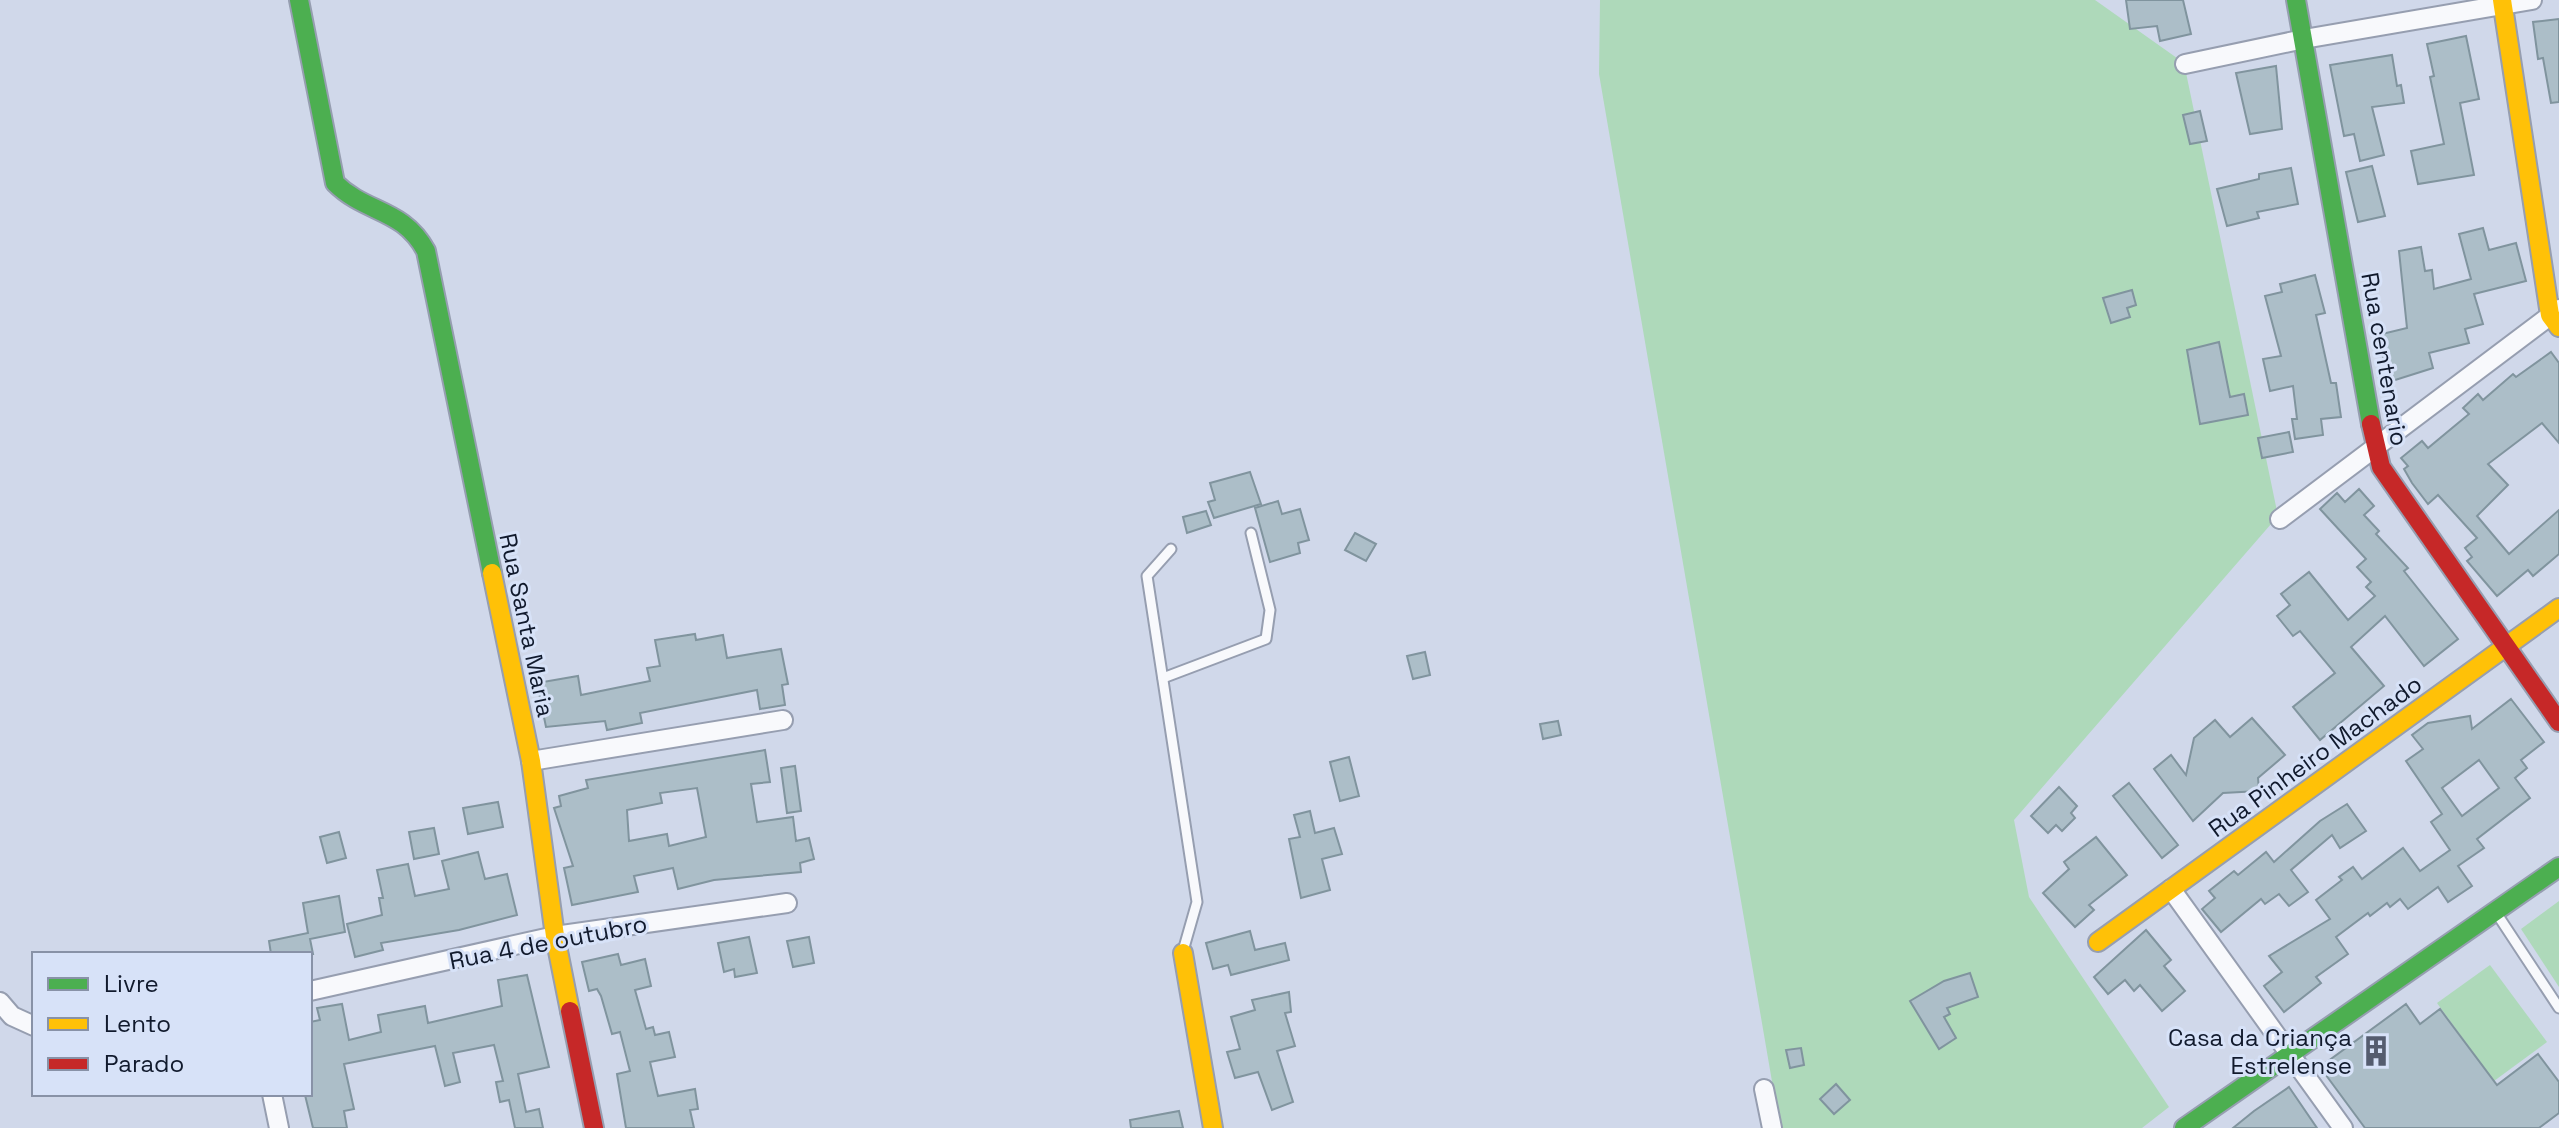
<svg xmlns="http://www.w3.org/2000/svg" width="2559" height="1128" viewBox="0 0 2559 1128" font-family="'Space Grotesk',sans-serif">
  <rect width="100%" height="100%" fill="#d0d8ea"/>
  <g fill="#aed9ba">
    <path d="M1600,0H2095L2184,63L2278,516L2014,820L2029,897L2169,1107L2142,1128H1780L1599,74Z"/>
    <path d="M2559,901V987L2521,929Z"/>
    <path d="M2490,965L2547,1042L2494,1081L2437,1003Z"/>
  </g>
  <g fill="#acbec8" stroke="#80949e" stroke-width="2" fill-rule="evenodd">
    <path d="M2126,0H2183L2191,34L2160,41L2157,26L2130,29Z"/>
    <path d="M2559,19V102L2551,103L2543,58L2538,59L2533,22Z"/>
    <path d="M2466,36L2479,99L2460,103L2474,175L2418,184L2411,151L2444,144L2430,77L2434,76L2427,44Z"/>
    <path d="M2392,55L2397,86L2401,85L2404,103L2372,107L2384,155L2360,161L2354,134L2344,136L2330,65Z"/>
    <path d="M2276,66L2282,129L2250,134L2236,73Z"/>
    <path d="M2200,111L2207,141L2190,144L2183,115Z"/>
    <path d="M2372,166L2385,216L2358,222L2346,172Z"/>
    <path d="M2291,168L2298,204L2257,212L2259,218L2227,226L2217,189L2259,179V174Z"/>
    <path d="M2483,228L2489,250L2516,243L2526,281L2474,294L2483,324L2465,329L2469,343L2429,353L2433,368L2392,381L2381,352L2385,350L2382,334L2407,328L2399,251L2421,247L2425,271L2432,270L2434,289L2471,279L2459,234Z"/>
    <path d="M2315,275L2325,313L2316,315L2331,383H2336L2341,417L2321,419L2323,435L2295,439L2292,419H2297L2293,386L2270,391L2263,359L2281,356L2265,296L2282,292L2280,284Z"/>
    <path d="M2132,290L2136,305L2127,308L2130,317L2111,323L2103,298Z"/>
    <path d="M2219,342L2230,397L2244,394L2248,415L2200,424L2187,350Z"/>
    <path d="M2551,352L2559,363V443L2542,423L2488,464L2508,485L2477,516L2509,554L2559,510V554L2533,576L2528,570L2497,596L2467,561L2472,557L2465,548L2477,538L2438,495L2428,504L2412,483L2404,469L2408,466L2401,458L2422,441L2428,448L2469,414L2463,408L2478,394L2483,400L2513,374L2516,377Z"/>
    <path d="M2289,432L2293,452L2262,458L2258,438Z"/>
    <path d="M1250,472L1261,504L1214,518L1208,502L1215,500L1210,483Z"/>
    <path d="M2359,489L2374,506L2364,515L2379,531L2376,534L2408,568L2404,571L2458,639L2424,666L2385,616L2351,647L2384,686L2320,740L2293,707L2335,673L2300,631L2293,636L2277,616L2290,605L2281,594L2309,572L2348,620L2375,596L2366,587L2371,582L2357,567L2366,559L2320,509L2337,493L2345,502Z"/>
    <path d="M1278,501L1282,514L1300,509L1309,540L1298,543L1300,553L1270,562L1255,508Z"/>
    <path d="M1206,511L1211,525L1187,533L1183,517Z"/>
    <path d="M1355,533L1376,544L1366,561L1345,550Z"/>
    <path d="M695,634L696,640L723,635L727,658L781,649L788,684L782,685L785,705L760,709L757,690L640,713L642,723L607,730L605,721L546,727L537,683L578,676L581,695L650,681L647,668L660,666L655,640Z"/>
    <path d="M1425,652L1430,675L1413,679L1407,656Z"/>
    <path d="M2511,699L2544,742L2521,760L2527,768L2515,778L2530,798L2477,839L2484,848L2458,866L2472,886L2448,902L2438,887L2408,909L2400,899L2390,907L2387,903L2370,916L2368,913L2336,937L2348,954L2316,977L2321,983L2284,1012L2264,986L2282,972L2269,956L2330,919L2316,900L2342,880L2339,877L2353,867L2362,879L2403,848L2420,871L2450,850L2431,822L2442,814L2406,761L2423,749L2412,735L2428,723L2470,716L2472,729ZM2479,760L2499,788L2462,816L2442,788Z"/>
    <path d="M2252,718L2285,755L2258,778L2259,791L2223,793L2193,821L2154,769L2171,755L2186,775L2194,738L2215,720L2230,737Z"/>
    <path d="M1558,721L1561,735L1543,739L1540,724Z"/>
    <path d="M765,750L770,782L751,784L757,822L793,817L796,841L809,838L814,859L800,863L801,872L714,880L678,889L673,868L634,876L638,892L572,905L564,868L573,866L554,808L561,806L559,796L588,788L586,780ZM697,788L706,837L669,846L667,834L629,841L627,810L662,803L660,793Z"/>
    <path d="M1349,757L1359,796L1340,801L1330,762Z"/>
    <path d="M795,766L801,811L787,813L781,768Z"/>
    <path d="M2129,783L2178,845L2162,858L2113,796Z"/>
    <path d="M2059,787L2077,806L2071,813L2075,818L2062,831L2056,825L2048,833L2031,816Z"/>
    <path d="M498,802L503,827L468,834L463,808Z"/>
    <path d="M2347,804L2366,831L2340,848L2332,835L2291,870L2308,892L2289,906L2279,894L2265,904L2261,899L2221,932L2202,909L2215,898L2209,891L2234,871L2238,875L2266,852L2274,862L2320,821Z"/>
    <path d="M1310,811L1315,833L1334,828L1342,854L1322,859L1330,890L1301,898L1289,839L1300,837L1294,815Z"/>
    <path d="M434,828L439,854L414,859L409,832Z"/>
    <path d="M339,832L346,858L327,863L320,837Z"/>
    <path d="M2096,837L2127,875L2089,905L2094,910L2075,927L2043,893L2069,869L2064,862Z"/>
    <path d="M478,852L485,879L507,874L517,915L459,930L381,943L383,950L355,957L347,924L382,915L379,898H383L377,870L408,864L415,896L449,889L442,861Z"/>
    <path d="M339,896L345,932L310,939L313,954H271L269,941L308,933L303,903Z"/>
    <path d="M2146,930L2171,960L2164,966L2185,991L2162,1011L2140,985L2134,991L2125,980L2108,994L2094,977Z"/>
    <path d="M1250,931L1255,950L1285,943L1289,960L1231,975L1228,965L1213,969L1206,943Z"/>
    <path d="M749,937L757,973L735,977L734,969L724,972L718,943Z"/>
    <path d="M809,937L814,963L793,967L787,941Z"/>
    <path d="M618,954L621,965L645,959L651,986L635,990L646,1029L653,1027L655,1035L669,1032L675,1057L650,1062L658,1096L695,1089L698,1109L690,1110L694,1128H626L617,1074L630,1071L620,1032L612,1034L601,996L597,989L589,991L582,962Z"/>
    <path d="M1970,973L1978,997L1947,1008L1950,1014L1944,1017L1956,1038L1939,1049L1910,1001L1944,981Z"/>
    <path d="M527,975L549,1067L518,1074L526,1112L539,1109L543,1128H515L509,1100L500,1102L496,1082L503,1081L494,1045L453,1053L460,1082L445,1086L435,1046L344,1064L354,1109L344,1111L347,1128H313L305,1095L310,1094V1022L320,1020L317,1008L342,1004L349,1040L381,1032L378,1015L425,1006L428,1023L502,1006L498,980Z"/>
    <path d="M1289,992L1291,1012L1285,1013L1295,1046L1277,1051L1293,1102L1272,1110L1258,1072L1235,1078L1227,1052L1240,1049L1231,1017L1255,1010L1252,1000Z"/>
    <path d="M2406,1004L2420,1024L2440,1009L2497,1085L2538,1054L2559,1082V1113L2539,1128H2365L2320,1067Z"/>
    <path d="M1801,1048L1804,1065L1790,1068L1786,1050Z"/>
    <path d="M1836,1084L1850,1100L1834,1114L1820,1099Z"/>
    <path d="M2289,1087L2317,1128H2233L2254,1111Z"/>
    <path d="M1179,1111L1183,1128H1131L1130,1120Z"/>
  </g>
  <g fill="none" stroke-linecap="round" stroke-linejoin="round">
    <defs>
      <g id="lane">
        <path d="M1171,549L1147,576L1197,902L1183,951"/>
        <path d="M1163,678L1266,639L1270,610L1251,533"/>
        <path d="M2497,914L2559,1008"/>
      </g>
      <g id="street">
        <path d="M2185,64L2304,39L2532,0"/>
        <path d="M2280,519L2559,309"/>
        <path d="M531,761L783,720"/>
        <path d="M2171,889L2343,1128"/>
        <path d="M310,991L555,936L787,903"/>
        <path d="M0,1002L12,1016L34,1026"/>
        <path d="M1764,1089L1772,1128"/>
        <path d="M272,1094L279,1128"/>
      </g>
      <g id="fast">
        <path d="M299,0L335,183C366,214 403,208 426,251L492,573"/>
        <path d="M2296,0L2371,424"/>
        <path d="M2184,1128L2559,867"/>
      </g>
      <g id="slow">
        <path d="M2502,0L2550,315L2559,327"/>
        <path d="M492,573L531,761L555,936L570,1011"/>
        <path d="M2098,942L2559,608"/>
        <path d="M1183,953L1213,1128"/>
      </g>
      <g id="jam">
        <path d="M2371,424L2381,467L2559,722"/>
        <path d="M570,1011L594,1128"/>
      </g>
    </defs>
    <use href="#lane" stroke="#969eb0" stroke-width="13"/>
    <use href="#street" stroke="#969eb0" stroke-width="22"/>
    <use href="#fast" stroke="#969eb0" stroke-width="22"/>
    <use href="#slow" stroke="#969eb0" stroke-width="22"/>
    <use href="#jam" stroke="#969eb0" stroke-width="22"/>
    <use href="#lane" stroke="#f8f9fc" stroke-width="9"/>
    <use href="#street" stroke="#f8f9fc" stroke-width="18"/>
    <use href="#fast" stroke="#4caf50" stroke-width="18"/>
    <use href="#slow" stroke="#ffc107" stroke-width="18"/>
    <use href="#jam" stroke="#c62828" stroke-width="18"/>
  </g>
  <defs>
    <symbol id="building-bare" viewBox="-9 -9 18 18"><path d="M-4-6H4V6H1V3H-1V6H-4ZM-2.5-4.3h1.7v1.8h-1.7ZM.8-4.3h1.7v1.8H.8ZM-2.5-1h1.7V.8h-1.7ZM.8-1h1.7V.8H.8Z" fill="#545c6f" stroke="#d7e2f8" stroke-width="2.5" paint-order="stroke"/></symbol>
  </defs>
  <g fill-rule="evenodd">
    <use href="#building-bare" x="2354" y="1029" width="44" height="44"/>
  </g>
  <g text-anchor="middle" dominant-baseline="central" stroke-width="6" stroke-linejoin="round" paint-order="stroke">
    <g font-size="24" fill="#111a2d" stroke="#d7e2f8">
      <text transform="translate(2385 359) rotate(80)">Rua centenario</text>
      <text transform="translate(527 625) rotate(78)">Rua Santa Maria</text>
      <text transform="translate(2315 756) rotate(-36)">Rua Pinheiro Machado</text>
      <text transform="translate(548 942) rotate(-11)">Rua 4 de outubro</text>
    </g>
    <g font-size="24" fill="#111a2d" stroke="#d7e2f8" text-anchor="end">
      <text x="2352" y="1037">Casa da Criança<tspan x="2352" dy="28">Estrelense</tspan></text>
    </g>
  </g>
  <rect x="32" y="952" width="280" height="144" fill="#d7e2f8" stroke="#8892a7" stroke-width="2"/>
  <rect x="48" y="978" width="40" height="12" fill="#4caf50" stroke="#8892a7" stroke-width="2"/>
  <text x="104" y="992" font-size="24" fill="#111a2d">Livre</text>
  <rect x="48" y="1018" width="40" height="12" fill="#ffc107" stroke="#8892a7" stroke-width="2"/>
  <text x="104" y="1032" font-size="24" fill="#111a2d">Lento</text>
  <rect x="48" y="1058" width="40" height="12" fill="#c62828" stroke="#8892a7" stroke-width="2"/>
  <text x="104" y="1072" font-size="24" fill="#111a2d">Parado</text>
</svg>
